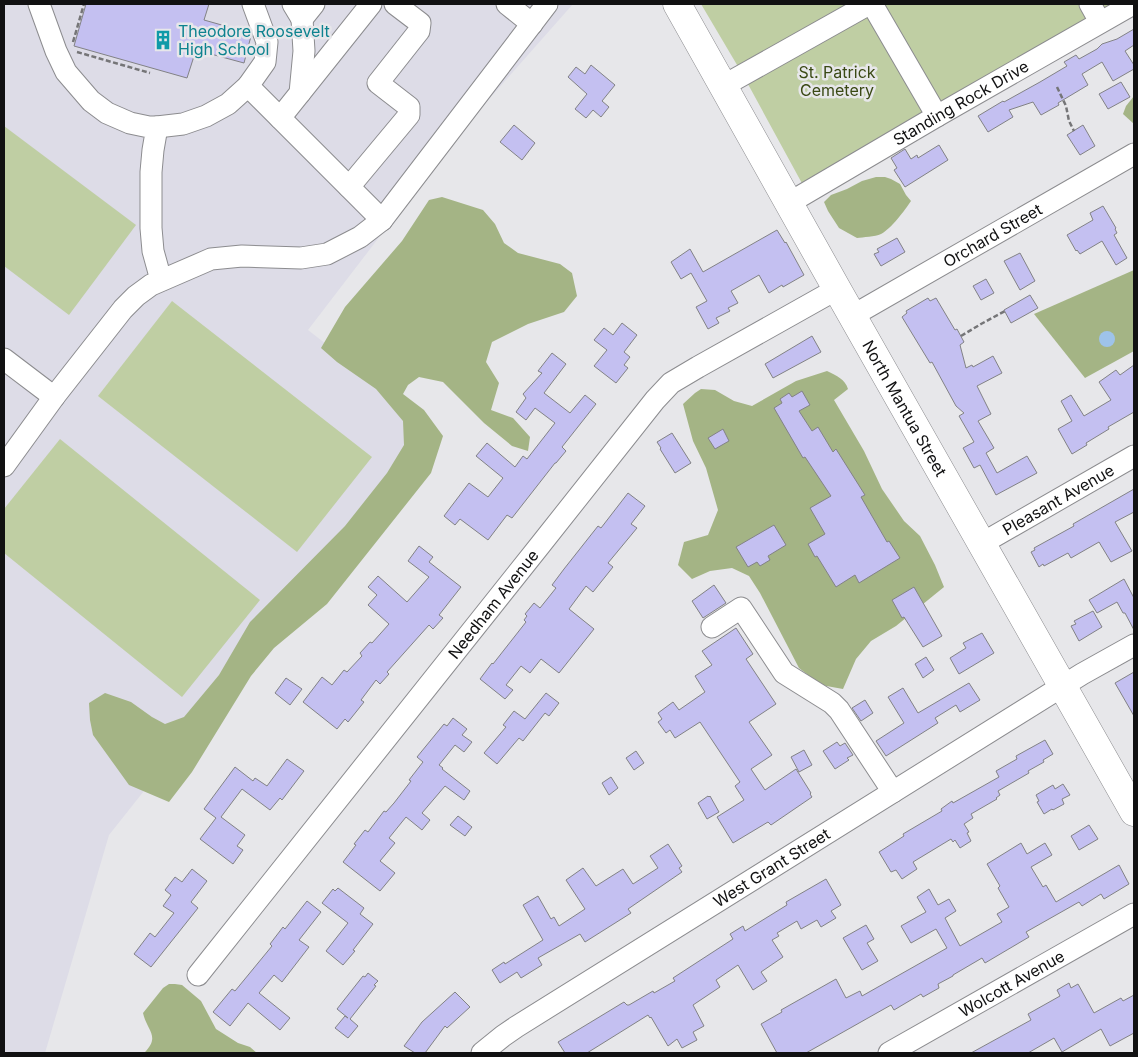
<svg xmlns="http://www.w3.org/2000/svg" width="1138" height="1057" viewBox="0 0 1138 1057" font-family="Inter,sans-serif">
  <rect width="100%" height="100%" fill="#e7e7ea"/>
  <path fill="#dddce7" d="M4,4H573L459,133L308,330L433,427L109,835L45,1053H4Z"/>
  <g fill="#bfcea3">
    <path d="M701,4H1120L804,187L743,75Z"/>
    <path d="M4,126L136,225L69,315L4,266Z"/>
    <path d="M172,301L372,457L297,552L98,396Z"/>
    <path d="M60,439L260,600L182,697L4,553V509Z"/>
  </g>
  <g fill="#a4b485">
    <path d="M1134,96V124L1123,114L1126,106Z"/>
    <path d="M876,177H885L891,179L900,184L906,195L911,201C905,210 891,229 881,234C875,237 863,237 857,238L839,228L828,211L824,202L831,195L847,189L862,181Z"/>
    <path d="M442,197L483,210L495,224L504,243L518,253L560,264L572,273L577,296L564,312L528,324L492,342L486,362L499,383L491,410L513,418L530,437L528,451L512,446L484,423L443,382L419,377L408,385L403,394L424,410L443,436L431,473L327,604L274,648L251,676L192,772L169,802L129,785L93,735L90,720L89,703L105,693L131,702L152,717L165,724L184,717L219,675L250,622L345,526L387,473L404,445L403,421L376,389L337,362L321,348L345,307L402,241L429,200Z"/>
    <path d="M1134,270V351L1085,378L1034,314Z"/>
    <path d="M827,371C837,376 845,379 848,389L834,400L864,451L882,489L904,521L920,536L935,565L944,587L896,626L871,641L856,659L843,689L821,685L799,668L760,593L749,576L732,568L710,571L692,579L678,565L684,542L708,535L718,510L706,468L693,441L683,404L695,393L701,389L715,390L734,401L752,406L796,381Z"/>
    <path d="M169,984H175L182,985L201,1001L216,1029L238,1043L250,1047L257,1053H144C161,1036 147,1031 143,1013L163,988Z"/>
  </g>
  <circle fill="#9ec3ea" cx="1107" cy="339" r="8"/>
  <g fill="#c4c0f1" stroke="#828285">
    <path d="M86,4H209L204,20L250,33L251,36L244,63L196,50L187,78L74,46Z"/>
    <path d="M1134,29V45L1125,51L1134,65V69L1113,81L1102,62L1082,74L1088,85L1058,103L1059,105L1041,115L1033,102L1009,110L1013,117L988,132L978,116L1003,101L1004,102L1040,82L1067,66L1064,62L1076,55L1079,59L1097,49L1102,44L1117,39Z"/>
    <path d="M591,65L615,85L602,101L609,107L601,117L593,110L586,118L575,109L587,94L568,77L576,67L585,74Z"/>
    <path d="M1121,82L1130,97L1108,109L1099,94Z"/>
    <path d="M514,125L535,143L522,160L500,142Z"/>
    <path d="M1083,125L1095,146L1080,155L1067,135Z"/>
    <path d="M939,145L948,160L905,187L894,170L897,168L891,158L905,149L911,159L917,155L918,158Z"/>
    <path d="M1103,206L1116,228L1115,229L1117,233L1114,235L1127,258L1116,265L1102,241L1080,254L1077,250L1076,251L1067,235L1093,220L1090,213Z"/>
    <path d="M777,230L785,243L786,242L804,275L783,287L782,285L769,293L759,275L731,291L738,303L728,308L730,311L716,318L719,323L708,329L696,307L707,301L691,273L681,279L671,262L690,249L703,272Z"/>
    <path d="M897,238L905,252L881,266L874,254L879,252L877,249Z"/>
    <path d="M1020,253L1035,281L1020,290L1004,261Z"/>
    <path d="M986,279L994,293L981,300L973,286Z"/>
    <path d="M1030,295L1038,308L1011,323L1004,310Z"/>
    <path d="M928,298L930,301L936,298L955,330L957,329L964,342L960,345L966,368L972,365L973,367L993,356L1002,373L977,386L991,414L978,421L994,448L986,453L997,473L1027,456L1037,473L996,495L980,465L974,468L963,448L974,442L959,416L964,413L956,406L932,362L930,363L902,317L907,313L906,311Z"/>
    <path d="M622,323L637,335L624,352L630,357L624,365L628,368L616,383L594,366L607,350L594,340L604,328L613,335Z"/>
    <path d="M812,336L821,352L773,378L765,364Z"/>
    <path d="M552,353L566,364L544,393L570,413L585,395L596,404L562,447L566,451L556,463H555L512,518L507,515L488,540L460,519L455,525L444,516L469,483L488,497L503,478L476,456L487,443L515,467L523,456L527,459L555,423L535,408L526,420L516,412L526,398L523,394L542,373L538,371Z"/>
    <path d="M1134,365V412L1108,427L1109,429L1086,443L1087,445L1072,454L1058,429L1072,421L1061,401L1071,395L1084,416L1111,400L1099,382L1116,370L1120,375Z"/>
    <path d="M802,391L810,405L799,411L812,431L818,427L833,452L836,449L865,495L861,497L887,542L889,541L900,558L859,583L855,575L836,587L817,556L815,557L808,544L825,534L810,508L831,496L805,457L803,458L774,408L782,403L780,399L789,393L792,397Z"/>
    <path d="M723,429L729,441L715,449L708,438Z"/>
    <path d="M672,433L691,463L675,473L660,449L661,448L657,442Z"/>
    <path d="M1134,489V512L1115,522L1132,551L1111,562L1099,542L1071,558L1068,553L1044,566L1043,564L1039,567L1031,552L1035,550L1034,548L1074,526L1073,524Z"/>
    <path d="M628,493L645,506L631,524L637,528L608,563L613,567L593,592L586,586L569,609L594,629L559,673L541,659L530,673L521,666L506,685L513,690L505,699L480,679L492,663L493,664L526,622L524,620L527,616L525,614L534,603L540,608L556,588L552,585L564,569L598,526L601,528Z"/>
    <path d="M774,525L786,545L768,556L770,560L760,566L757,562L748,567L736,547Z"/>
    <path d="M419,546L433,557L429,562L461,587L439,615L443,618L433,629L429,625L387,672L389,674L380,684L376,680L361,700L364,702L348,722L345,719L337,729L303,702L322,677L332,685L344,670L347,672L362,656L360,653L370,642L372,643L389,624L368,605L377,595L368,587L378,576L407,602L429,577L408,561Z"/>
    <path d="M1124,579L1134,598V630L1125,613H1123L1117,602L1097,613L1089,600Z"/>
    <path d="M714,585L726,603L703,618L692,601Z"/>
    <path d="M914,587L942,636L923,647L904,617L902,618L892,600Z"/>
    <path d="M1093,611L1102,627L1079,641L1071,626L1076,624L1074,621Z"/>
    <path d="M736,628L753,654L746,659L776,704L749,722L772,755L751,769L765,790L796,769L811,793L810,794L812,797L771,825L768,822L733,843L717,817L744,800L735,786L740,782L700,722L675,738L670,730L666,733L658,722L662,719L658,713L673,702L679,710L705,692L695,676L712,665L702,651Z"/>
    <path d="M982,633L994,653L959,674L950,658L966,648L963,643Z"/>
    <path d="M926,657L934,670L923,678L915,664Z"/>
    <path d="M1134,672V716L1115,683Z"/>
    <path d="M286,678L302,689L290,705L275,693Z"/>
    <path d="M969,683L980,700L960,712L956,705L935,718L938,723L886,756L876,741L904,723L888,697L903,688L918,713Z"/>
    <path d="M546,693L559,703L549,716L545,713L523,741L519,738L497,764L484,753L506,727L503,725L514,711L525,719Z"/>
    <path d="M865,700L873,713L861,721L852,708Z"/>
    <path d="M453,718L467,729L462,735L472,742L464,752L455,745L439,765L443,768L442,769L470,791L464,800L445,786L422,813L430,820L422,830L406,817L389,838L395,843L380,861L395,873L380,891L343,862L356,845L354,844L365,830L368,832L384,811L386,812L394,803L411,781L409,780L423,762L417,757L444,724L447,726Z"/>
    <path d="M1045,740L1053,754L1043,760L1044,762L1028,771L1029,773L998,791L1000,795L996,798L997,799L971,814L973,818L964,824L969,832L967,833L971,841L960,848L955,840L953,842L951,839L913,862L917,869L902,879L896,870L891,872L879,852L904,836L903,834L942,811L941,809L952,801L953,803L999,777L996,771L1017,759L1016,756Z"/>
    <path d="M837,742L840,746L845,743L853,755L847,758L849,760L835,769L823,751Z"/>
    <path d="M804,750L812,765L799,772L791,757Z"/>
    <path d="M636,751L644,763L634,770L626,758Z"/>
    <path d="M287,759L304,771L282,800L280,798L270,810L242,789L221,817L245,835L237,846L243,850L233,864L200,839L216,818L204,809L235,767L253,781L255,778L267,786Z"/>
    <path d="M611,777L618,788L609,795L602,783Z"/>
    <path d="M1063,784L1070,795L1062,799L1064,804L1053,810L1052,809L1044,814L1037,802L1039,801L1036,795L1053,785L1055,789Z"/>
    <path d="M708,796L709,797L710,796L719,812L707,819L698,803Z"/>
    <path d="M458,816L472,827L465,836L450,825Z"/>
    <path d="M1089,825L1098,839L1079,850L1071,836Z"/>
    <path d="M1021,843L1027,854L1045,843L1052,855L1031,867L1043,887L1046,885L1056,902L1119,865L1129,884L1104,899L1101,894L1082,906L1079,902L1026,932L1029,937L985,963L982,958L953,975V976L938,984L939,988L923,997L921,994L894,1010L891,1005L806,1053H777L761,1024L782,1012L781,1010L836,979L846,998L860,991L862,996L947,948L936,929L911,943L901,926L926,912L917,897L929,889L938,905L949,899L956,911L945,918L960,946L1002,922L997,914L1009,907L998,888L1000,886L987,864Z"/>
    <path d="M668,844L682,866L679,868L682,872L628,909L631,913L585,942L580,934L538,958L542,965L521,978L517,972L500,983L492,970L504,962L505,964L543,940L523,905L538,896L551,919L554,917L559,926L585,909L566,880L583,868L596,886L623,869L633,884L658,868L650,856Z"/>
    <path d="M192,869L207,881L191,902L198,908L151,967L134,954L150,933L155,937L174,913L163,906L171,895L165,890L175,877L182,882Z"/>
    <path d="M826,879L841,905L831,911L836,918L821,927L817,920L801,929L797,921L777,933L779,936L772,940L783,957L761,972L767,981L753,990L738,965L716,980L720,987L693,1005L704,1026L693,1032L697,1040L682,1048L677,1039L668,1046L651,1017L650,1018L648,1015L587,1053H565L558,1042L624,1002L627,1005H629L653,991L654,993L675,981L673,978L733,939L730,934L743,926L745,931L787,905L786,902Z"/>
    <path d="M338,888L364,908L360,914L373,924L353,950L355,951L343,965L326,951L348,923L322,903L333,889L335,891Z"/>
    <path d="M307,901L321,912L299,940L309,947L282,982L274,975L259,993L290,1018L280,1030L248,1003L230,1026L213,1012L232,989L235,991L272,946L270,944L283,927L285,929Z"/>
    <path d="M866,925L874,939L867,943L878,961L862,970L843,938Z"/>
    <path d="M368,973L378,981L374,985L376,986L350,1019L358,1026L348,1038L335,1028L345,1016L348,1018L337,1009L363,976L365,977Z"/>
    <path d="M1069,983L1071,988L1078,984L1094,1013L1121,998L1123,1001L1134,995V1033L1110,1046L1101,1029L1062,1052L1054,1038L1028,1053H971L1031,1020L1028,1014L1060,996L1057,990Z"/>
    <path d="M455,992L470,1007L447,1028L445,1026L425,1053H415L404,1046L422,1022Z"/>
  </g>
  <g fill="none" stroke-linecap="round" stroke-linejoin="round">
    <defs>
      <g id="minor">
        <path d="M39,4L56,51L66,72L91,101L107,113L130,123L149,127H157L153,150L151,172V228L153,251L161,280"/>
        <path d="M293,4L302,19L314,4"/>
        <path d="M507,4L532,24"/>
        <path d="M872,4L937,116"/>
        <path d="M1090,4L1100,22"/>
        <path d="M248,86L382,220"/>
        <path d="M723,86L869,4"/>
        <path d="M300,93L371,4"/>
        <path d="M280,118L300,93L304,51L302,19"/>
        <path d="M157,127L183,124L206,116L228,104L248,86L265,62L267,42L253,4"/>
        <path d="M349,187L409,115V107L378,83L419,31L420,23L395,4"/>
        <path id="s1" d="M789,203L937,116L1133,4"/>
        <path id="s2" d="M852,316L1134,154"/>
        <path d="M4,359L54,397"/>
        <path d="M4,466L54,397L123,309L136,296L151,285L211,259L242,256L301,258L327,254L360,237L382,220L547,4"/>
        <path id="s3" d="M981,544L1134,456"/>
        <path d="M712,627L741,608L784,673L832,703L839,710L893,792"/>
        <path id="s4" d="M198,975L541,544L655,400L671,383L698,367L837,289"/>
        <path id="s5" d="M482,1053L503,1036L516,1027L1082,674L1134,645"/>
        <path id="s6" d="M889,1053L1134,914"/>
      </g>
      <g id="major">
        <path id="s7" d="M677,4L837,289L1134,812"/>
      </g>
    </defs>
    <use href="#minor" stroke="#8c8c8f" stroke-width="23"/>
    <use href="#major" stroke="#8c8c8f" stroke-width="29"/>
    <g stroke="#757577" stroke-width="2.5" stroke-dasharray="5 2.5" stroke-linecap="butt">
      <path d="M73,42L84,4"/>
      <path d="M77,52L150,73"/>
      <path d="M1057,87L1066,106L1069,121L1074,131"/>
      <path d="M961,336L981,324L1005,311"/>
    </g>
    <use href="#minor" stroke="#fff" stroke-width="21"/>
    <use href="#major" stroke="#fff" stroke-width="28"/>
  </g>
  <defs>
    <symbol id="building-bare" viewBox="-9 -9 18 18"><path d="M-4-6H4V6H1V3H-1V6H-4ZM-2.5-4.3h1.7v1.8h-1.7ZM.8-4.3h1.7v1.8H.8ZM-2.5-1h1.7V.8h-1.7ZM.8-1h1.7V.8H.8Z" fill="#0f9aa8" stroke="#e7e7ea" stroke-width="2.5" paint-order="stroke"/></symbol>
  </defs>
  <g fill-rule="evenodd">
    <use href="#building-bare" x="149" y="26" width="28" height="28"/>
  </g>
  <g text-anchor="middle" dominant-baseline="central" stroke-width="5" stroke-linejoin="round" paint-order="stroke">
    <g font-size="16" fill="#0d838f" stroke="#e7e7ea" text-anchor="start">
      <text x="178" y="31">Theodore Roosevelt<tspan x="178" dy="18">High School</tspan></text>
    </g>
    <g font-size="16" fill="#3a4914" stroke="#e7e7ea">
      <text x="837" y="72">St. Patrick<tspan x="837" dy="18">Cemetery</tspan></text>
    </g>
    <g font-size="16" fill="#111112" stroke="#e7e7ea">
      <text stroke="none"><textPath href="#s1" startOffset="199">Standing Rock Drive</textPath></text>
      <text stroke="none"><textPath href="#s2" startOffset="162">Orchard Street</textPath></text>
      <text stroke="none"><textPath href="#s7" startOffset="464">North Mantua Street</textPath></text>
      <text stroke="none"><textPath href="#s3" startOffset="89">Pleasant Avenue</textPath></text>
      <text stroke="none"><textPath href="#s4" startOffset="474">Needham Avenue</textPath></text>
      <text stroke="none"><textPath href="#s5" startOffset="344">West Grant Street</textPath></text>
      <text stroke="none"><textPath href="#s6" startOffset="141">Wolcott Avenue</textPath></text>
    </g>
  </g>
  <rect width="1138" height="1057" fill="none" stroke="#111112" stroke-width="10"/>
</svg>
